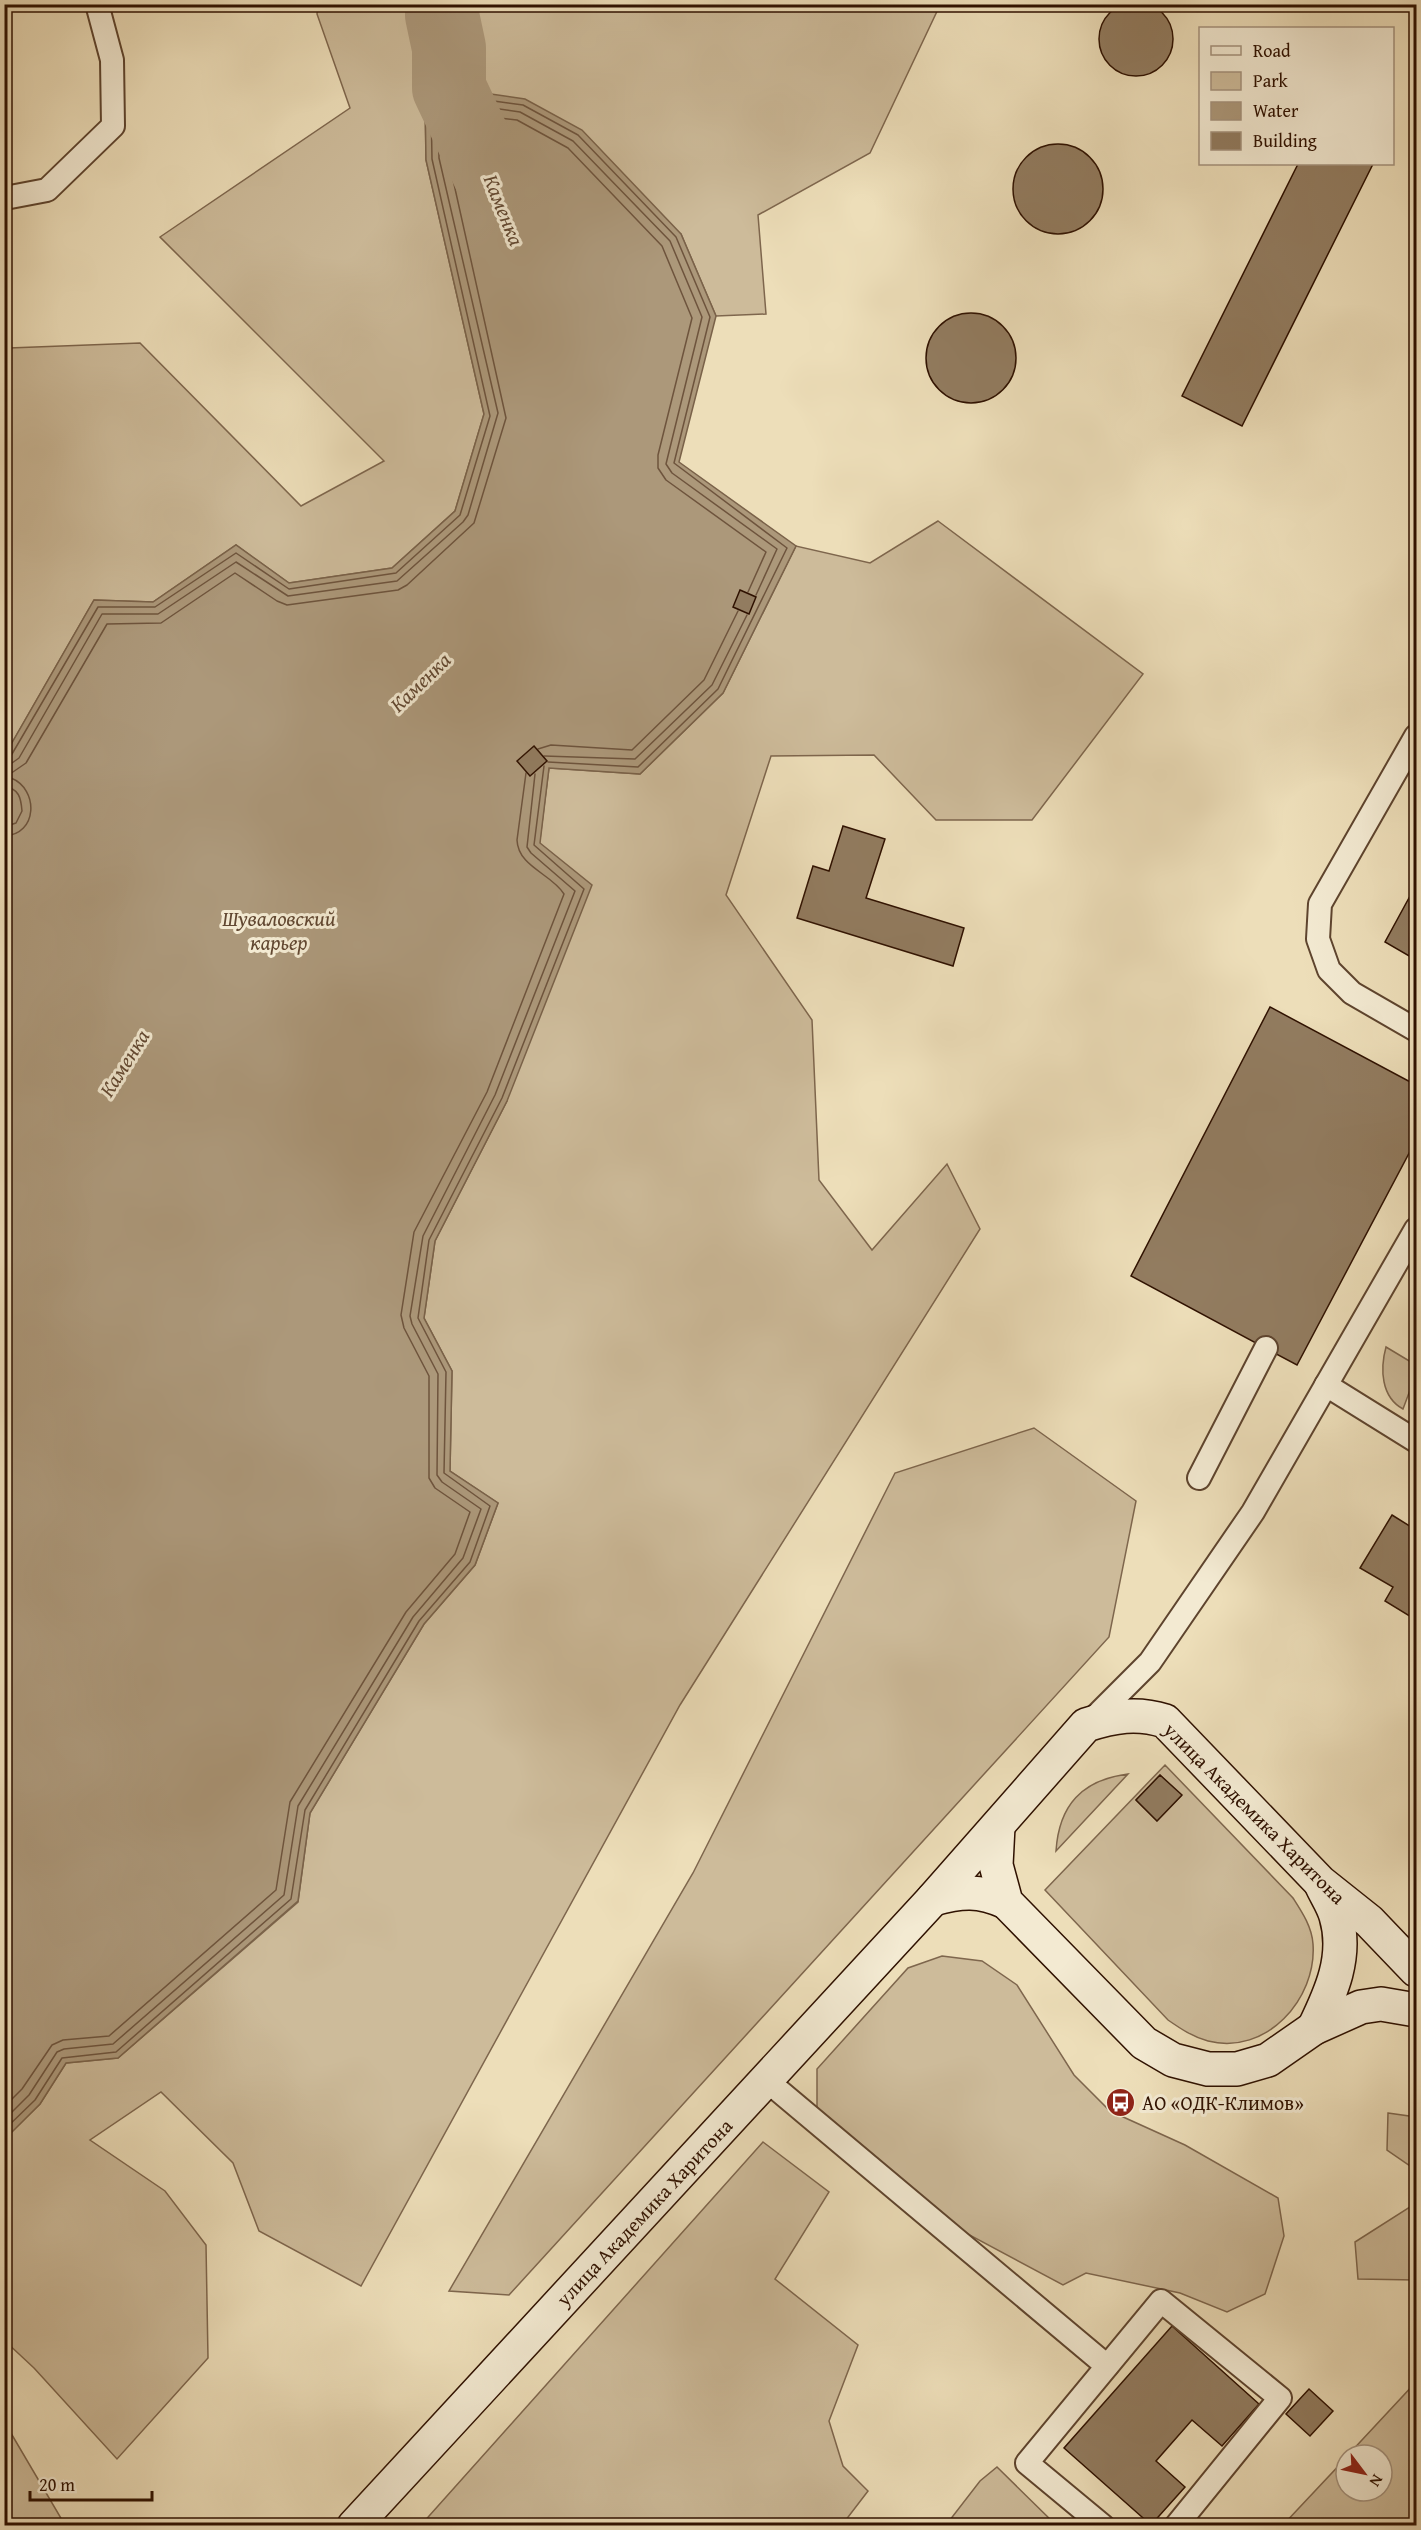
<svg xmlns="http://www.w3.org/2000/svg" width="1421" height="2530" viewBox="0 0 1421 2530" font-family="'Gentium Book Plus',serif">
  <rect width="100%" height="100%" fill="#eddeb9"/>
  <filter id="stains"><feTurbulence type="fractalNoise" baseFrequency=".00333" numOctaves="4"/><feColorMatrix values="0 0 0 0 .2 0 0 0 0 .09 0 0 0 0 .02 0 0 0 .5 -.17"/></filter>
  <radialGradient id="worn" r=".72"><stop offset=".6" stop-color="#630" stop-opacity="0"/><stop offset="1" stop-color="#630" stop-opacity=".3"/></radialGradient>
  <g fill="#cdbb9a" stroke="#7e664d" stroke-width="1.5" fill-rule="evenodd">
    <path d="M318,5H940L870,153L758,215L766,314L716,316L681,234L425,98L426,160L484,414L455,511L392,568L289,583L236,545L153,602L94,600L5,755V351L9,348L140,343L301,506L384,461L160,237L350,108L317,14Z"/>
    <path d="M938,521L1143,674L1032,820H936L874,755L771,756L726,895L812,1020L819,1180L872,1250L947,1164L980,1229L680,1705L361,2286L259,2231L233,2163L161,2092L90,2140L165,2191L206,2245L208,2358L117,2459L34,2368L5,2341L4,2139L40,2104L66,2063L118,2058L298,1902L310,1813L424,1624L475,1565L498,1503L450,1471L452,1371L424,1318L435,1241L507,1101L549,768L640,774L723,693L796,546L870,563Z"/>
    <path d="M1386,1347L1416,1365V1374L1403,1409C1381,1397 1380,1369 1386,1347Z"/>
    <path d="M1034,1428L1136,1501L1109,1637L509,2295L449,2291L693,1873L895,1473Z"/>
    <path d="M1165,1765L1293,1898C1302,1912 1312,1927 1313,1944C1317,1999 1266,2056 1208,2041C1193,2037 1181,2029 1168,2020L1045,1890ZM1160,1775L1181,1796L1157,1821L1136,1800Z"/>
    <path d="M1128,1774L1056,1851C1059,1805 1082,1780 1128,1774Z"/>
    <path d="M942,1956L982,1961L1017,1985L1074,2075L1110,2111L1185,2145L1278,2198L1284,2236L1265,2294L1227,2312L1180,2293L1086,2273L1063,2285L947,2223L817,2108V2069L908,1968Z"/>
    <path d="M1388,2113L1416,2117V2170L1387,2150Z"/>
    <path d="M763,2142L829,2192L775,2279L858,2345L829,2421L843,2466L868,2491L842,2525H421Z"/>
    <path d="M1416,2203V2280L1358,2279L1355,2242Z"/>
    <path d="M1416,2382V2525H1283L1346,2458V2491H1382V2455H1348Z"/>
    <path d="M5,2423L65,2525H5Z"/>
    <path d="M997,2467L1056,2525H946L980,2481Z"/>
  </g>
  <path fill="#ac987a" stroke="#7a6249" stroke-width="1.5" d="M449,88L525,99L582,130L681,234L716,316L679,462L796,546L723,693L640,774L549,768L540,843L592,885L507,1101L435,1241L424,1318L452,1371L450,1471L498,1503L475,1565L424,1624L310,1813L298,1901L118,2058L66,2063L40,2104L5,2139L4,816L9,811L5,780V755L94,600L153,602L236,545L289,583L392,568L455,511L484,414L426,160L425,98Z"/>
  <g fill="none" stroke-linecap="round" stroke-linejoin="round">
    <g stroke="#6e543d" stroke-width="1.5">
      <path d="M538,749L551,745L632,750L704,680L738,611"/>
      <path d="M544,756L635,759L712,685L747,615"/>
      <path d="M4,757L12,754L98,607H155L236,553L289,589L396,573L460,515L490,416L432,159L431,104L450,95L523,105L578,135L676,237L710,317L674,463L787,548L718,689L638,767L548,762"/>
      <path d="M4,764L12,763L19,758L102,614H158L236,562L288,596L397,581L463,522L468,515L498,413L439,158L438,109L451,102L520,112L573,141L670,241L702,317L666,464L672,473L777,549L756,595"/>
      <path d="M4,787C19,788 21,798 22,811L16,823L4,827"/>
      <path d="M4,836C38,835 39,789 11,778L10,774L26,763L107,624L161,623L235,573L277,601L287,605L398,590L407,585L474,523L506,418L448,157L447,115L451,112L517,120L568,148L662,246L692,318L658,455V468L666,480L766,552L748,592"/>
      <path d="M4,2107L22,2089L52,2045L63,2040L109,2036L276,1890L290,1802L406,1612L455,1554L470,1512L435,1488L429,1478V1376L404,1328L401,1315L414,1232L487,1092L564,894C552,874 518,867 517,840L526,773"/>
      <path d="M4,2120L29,2095L57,2052L64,2049L113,2044L284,1895L298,1806L413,1617L463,1558L481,1509L442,1482L437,1475L438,1374L412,1324L410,1316L423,1236L495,1095L575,891L531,853L527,847L535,774"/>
      <path d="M4,2130L35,2100L62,2058L116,2052L291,1899L305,1810L419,1621L470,1562L490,1506L444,1473L446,1372L418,1318L429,1240L502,1098L584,889L534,845L544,766"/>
    </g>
    <path stroke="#ac987a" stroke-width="74" d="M443,4L442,15L449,48V88L492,179"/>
  </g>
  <g fill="#927c60" stroke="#2f1100" stroke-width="1.5">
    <circle cx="1136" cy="39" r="37"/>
    <circle cx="1058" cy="189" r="45"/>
    <path d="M1298,164H1373L1242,426L1182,396Z"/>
    <circle cx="971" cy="358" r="45"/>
    <path d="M740,590L756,597L749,614L733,607Z"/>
    <path d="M534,746L547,761L530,776L517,761Z"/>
    <path d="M843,826L885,839L866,898L964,928L953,966L797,918L813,866L829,871Z"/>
    <path d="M1416,885V960L1385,942Z"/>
    <path d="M1270,1007L1416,1085V1140L1297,1365L1131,1276Z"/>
    <path d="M1392,1515L1416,1530V1620L1385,1601L1393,1587L1360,1568Z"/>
    <path d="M1160,1775L1182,1795L1157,1821L1136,1800Z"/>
    <path d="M1172,2326L1259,2404L1222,2446L1192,2420L1156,2461L1185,2487L1151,2525L1064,2448Z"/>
    <path d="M1309,2389L1333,2411L1310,2436L1286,2414Z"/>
  </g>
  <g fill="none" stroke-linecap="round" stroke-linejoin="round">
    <defs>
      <g id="lane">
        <path d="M5,198L47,190L113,126L112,60L97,4"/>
        <path d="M1416,736L1320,904L1318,939L1329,970L1352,993L1416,1030"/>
        <path d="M1326,1385L1416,1441"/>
        <path d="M1199,1478L1266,1348"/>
        <path d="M1089,1723L1150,1662L1253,1512L1416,1229"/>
        <path d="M766,2080L1107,2366"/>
        <path d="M1103,2526L1027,2463L1161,2301L1280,2398L1176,2526"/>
      </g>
      <g id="secondary">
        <path d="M998,1826L996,1865L1006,1902L1144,2043L1173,2060L1208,2069H1237L1268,2060L1314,2028L1361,2007L1381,2004L1416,2010"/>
        <path d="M933,1899C962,1891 979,1890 1006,1902"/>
        <path d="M1314,2028C1331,1993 1348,1956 1336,1916C1333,1905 1326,1895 1322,1886"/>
        <path d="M354,2526L933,1899L1086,1725C1114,1716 1137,1712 1165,1721L1320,1882L1369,1921L1416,1970"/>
      </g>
    </defs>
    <use href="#lane" stroke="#5e442e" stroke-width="26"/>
    <use href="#secondary" stroke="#2f1100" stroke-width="36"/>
    <use href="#lane" stroke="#f3ead2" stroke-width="22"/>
    <use href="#secondary" stroke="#f3ead2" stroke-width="33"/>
  </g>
  <defs>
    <symbol id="bus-disc" viewBox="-11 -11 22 22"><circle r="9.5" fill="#8f2418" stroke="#f3ead2"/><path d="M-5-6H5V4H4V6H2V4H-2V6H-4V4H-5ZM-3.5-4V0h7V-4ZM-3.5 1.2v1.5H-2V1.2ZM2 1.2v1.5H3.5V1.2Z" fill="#fff"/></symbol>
  </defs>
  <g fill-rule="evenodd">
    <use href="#bus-disc" x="1104" y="2086" width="33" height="33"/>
  </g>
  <g text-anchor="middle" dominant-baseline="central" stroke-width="6" stroke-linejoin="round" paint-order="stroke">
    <g font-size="20" fill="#2f1100" stroke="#f3ead2">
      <text transform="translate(1255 1813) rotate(45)">улица Академика Харитона</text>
      <text transform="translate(644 2212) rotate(-47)">улица Академика Харитона</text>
    </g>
    <g font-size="20" fill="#2f1100" stroke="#f3ead2" text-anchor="start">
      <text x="1142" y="2102">АО «ОДК-Климов»</text>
    </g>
    <g font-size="21" font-style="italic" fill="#614731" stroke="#f3ead2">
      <text transform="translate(504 210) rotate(68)">Каменка</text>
      <text transform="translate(420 682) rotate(-44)">Каменка</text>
      <text x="279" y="918">Шуваловский<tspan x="279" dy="24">карьер</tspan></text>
      <text transform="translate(124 1063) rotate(-58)">Каменка</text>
    </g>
  </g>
  <rect width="1421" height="2530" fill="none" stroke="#eddeb9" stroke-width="24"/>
  <rect x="6" y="6" width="1409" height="2518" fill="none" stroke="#2f1100" stroke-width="3"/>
  <rect x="12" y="12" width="1397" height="2506" fill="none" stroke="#2f1100" stroke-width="1.5"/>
  <rect x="1199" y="27" width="195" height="138" fill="#f3ead2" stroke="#a5937e" stroke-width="1.5"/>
  <rect x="1211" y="46" width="30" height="9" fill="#f3ead2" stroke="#a5937e" stroke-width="1.5"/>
  <text x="1253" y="57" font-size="18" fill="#2f1100">Road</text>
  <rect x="1211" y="72" width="30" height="18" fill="#cdbb9a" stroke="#a5937e" stroke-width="1.5"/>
  <text x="1253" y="87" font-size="18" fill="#2f1100">Park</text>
  <rect x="1211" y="102" width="30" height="18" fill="#ac987a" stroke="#a5937e" stroke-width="1.5"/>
  <text x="1253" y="117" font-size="18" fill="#2f1100">Water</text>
  <rect x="1211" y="132" width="30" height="18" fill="#927c60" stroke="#a5937e" stroke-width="1.5"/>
  <text x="1253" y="147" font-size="18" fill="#2f1100">Building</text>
  <g transform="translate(1364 2473) rotate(122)"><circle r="28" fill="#f3ead2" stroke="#a5937e" stroke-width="1.5"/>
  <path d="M0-4.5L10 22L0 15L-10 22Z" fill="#8f2418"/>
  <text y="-9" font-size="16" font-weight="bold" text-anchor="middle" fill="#2f1100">N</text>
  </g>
  <path d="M30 2491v9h122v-9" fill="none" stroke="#2f1100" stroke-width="3"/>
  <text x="39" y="2491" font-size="18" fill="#2f1100" stroke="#f3ead2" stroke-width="4.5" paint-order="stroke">20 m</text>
  <rect width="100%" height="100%" filter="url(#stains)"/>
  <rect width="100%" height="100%" fill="url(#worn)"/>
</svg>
